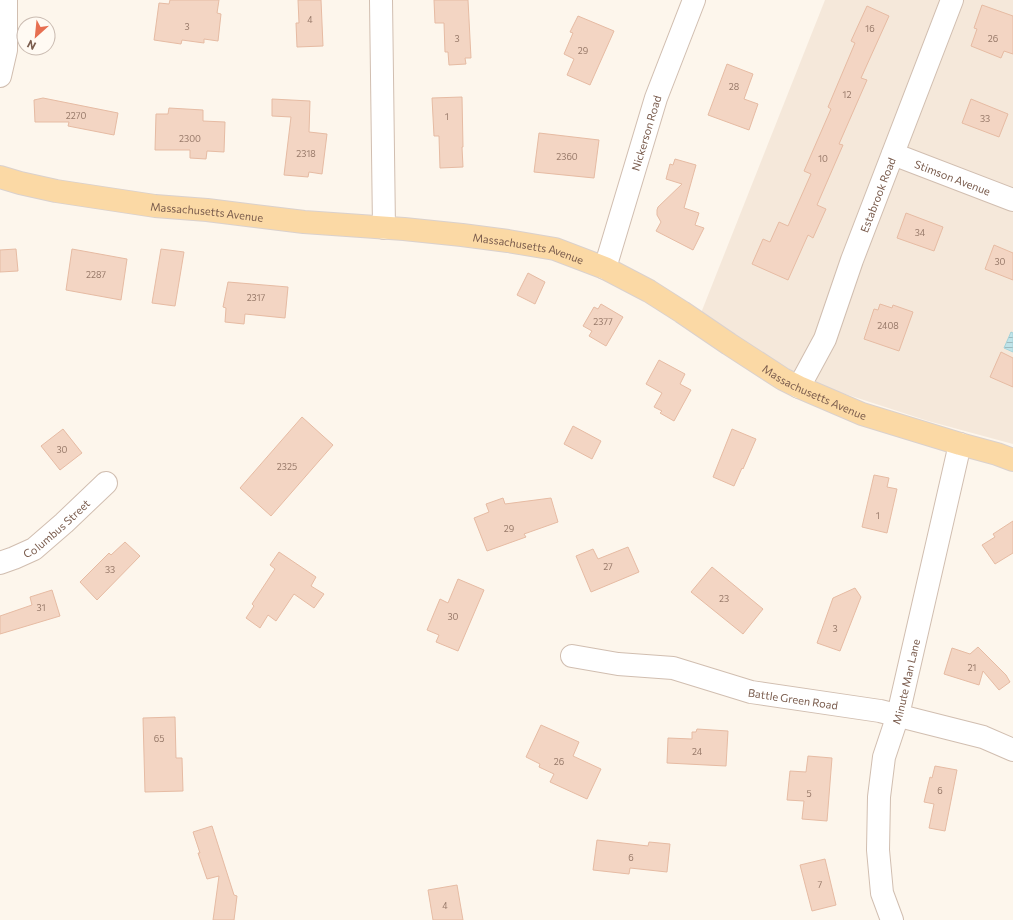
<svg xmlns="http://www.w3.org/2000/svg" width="1013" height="920" viewBox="0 0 1013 920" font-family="Commissioner,sans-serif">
  <defs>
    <pattern id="water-rules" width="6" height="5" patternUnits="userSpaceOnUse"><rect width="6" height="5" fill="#bfe3e8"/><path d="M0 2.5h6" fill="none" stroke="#a0bbbe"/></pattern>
  </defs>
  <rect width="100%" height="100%" fill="#fdf6ec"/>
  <path fill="#f5e8da" d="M825,0H1013V444L928,421L830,389L779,364L701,313Z"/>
  <path fill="url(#water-rules)" stroke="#a5d3da" d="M1011,332L1013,333V352L1004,348Z"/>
  <g fill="#f3d5c3" stroke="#e6bba3">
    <path d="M170,0H219L217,13L221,14L218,41L204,39V43L182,40L181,44L154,40L159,3L169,4Z"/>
    <path d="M298,0H321L323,46L297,47L296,23H299Z"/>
    <path d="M434,0H468L471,58H465L466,64L449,65L448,52H445L444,23H435Z"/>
    <path d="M982,5L1013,16V54L1004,51L1001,58L971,46L977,29L974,28Z"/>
    <path d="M867,6L889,16L861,78L867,80L839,144L843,145L817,205L826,209L813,238L808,235L788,280L752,264L763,239L770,242L779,222L788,226L811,174L804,171L831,109L828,107L855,43L851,41Z"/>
    <path d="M578,16L614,31L590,85L567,75L574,59L564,54L573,33L570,32Z"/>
    <path d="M727,64L753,74L744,99L758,104L749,130L708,115Z"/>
    <path d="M462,97L463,147H462L463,167L440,168L439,136H434L432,98Z"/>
    <path d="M43,98L118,113L114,135L68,126L69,122H35L34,100Z"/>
    <path d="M272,99L310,101L309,132L327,134L322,174L309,172L308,177L284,175L291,117L272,116Z"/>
    <path d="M971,99L1008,114L999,137L962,123Z"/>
    <path d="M169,108L203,110V121L225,122L224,152L207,151L206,159L190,158V150H155L156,114H168Z"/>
    <path d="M539,133L599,140L594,178L534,172Z"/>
    <path d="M675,159L696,165L684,208L699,213L695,225L704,228L693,250L656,231L661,222L657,215V210L658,207L682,184L666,179L670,164L673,165Z"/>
    <path d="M906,213L943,227L934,251L897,238Z"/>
    <path d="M994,245L1013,253V280L985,269Z"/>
    <path d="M16,249L18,271L0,272V250Z"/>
    <path d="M72,249L127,259L121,300L66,290Z"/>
    <path d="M161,249L184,252L175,306L152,303Z"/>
    <path d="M528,273L545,282L535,304L517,295Z"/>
    <path d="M228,282L288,287L285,318L245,314L244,324L225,322L226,308L223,307Z"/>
    <path d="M601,304L623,317L606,346L589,336L592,331L583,326L594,307L598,309Z"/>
    <path d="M880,304L892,308L893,305L913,312L899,351L864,339L874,309L878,310Z"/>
    <path d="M1001,352L1013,358V387L990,377Z"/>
    <path d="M659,360L685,374L680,384L691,390L674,421L660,413L662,411L654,407L662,393L646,384Z"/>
    <path d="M302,417L333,445L271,516L240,488Z"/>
    <path d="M573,426L601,441L592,459L564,444Z"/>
    <path d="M63,429L82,453L60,470L41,446Z"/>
    <path d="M732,429L756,439L743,469L742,468L734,486L713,477Z"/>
    <path d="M874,475L889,478L887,487L897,489L887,533L862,527Z"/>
    <path d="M503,498L505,504L551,498L558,522L524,534L526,537L487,551L474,518L489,512L486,504Z"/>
    <path d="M1013,521V553L995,564L982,545L995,537L993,534Z"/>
    <path d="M125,542L140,556L97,600L80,582L109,553L111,555Z"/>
    <path d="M628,547L639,572L591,592L576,556L593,549L598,559Z"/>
    <path d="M279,552L316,577L311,586L324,594L314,608L294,594L276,621L268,615L260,628L246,618L254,606L252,604L275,569L270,565Z"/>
    <path d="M712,567L763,609L743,634L691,592Z"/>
    <path d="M458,579L484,590L458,651L436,642L439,635L427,630L440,599L448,603Z"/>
    <path d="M855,588L861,597L840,651L817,643L833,598Z"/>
    <path d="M52,590L60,616L0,634V616L32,605L30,597Z"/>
    <path d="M978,647L1006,675L1010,682L999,690L983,671L979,685L944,674L952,648L970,654Z"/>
    <path d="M175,717L176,758H182L183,791L145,792L143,718Z"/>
    <path d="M541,725L579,742L573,756L601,769L587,799L550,782L554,774L539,767L540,764L526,757Z"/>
    <path d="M697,729L728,731L726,766L667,763L668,738L692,739V732H696Z"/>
    <path d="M808,756L832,758L827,821L802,819L804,801L787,800L790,771L806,772Z"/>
    <path d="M935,766L957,770L945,831L929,828L934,804L924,802L930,777L932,778Z"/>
    <path d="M212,826L234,895L237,896L234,920H213L219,876L207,879L198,853H200L193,832Z"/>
    <path d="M597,840L648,846L649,842L670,844L667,872L630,868L629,874L593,870Z"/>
    <path d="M825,859L836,905L812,911L800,865Z"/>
    <path d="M457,885L463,920H433L428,890Z"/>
  </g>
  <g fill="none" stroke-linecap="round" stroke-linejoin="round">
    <defs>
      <g id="minor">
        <path d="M381,0L384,228"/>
        <path d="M0,76L6,50V0"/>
        <path id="s1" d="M893,154L1013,200"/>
        <path id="s2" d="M605,268L656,98L694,0"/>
        <path id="s3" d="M799,387L825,339L852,260L952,0"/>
        <path id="s4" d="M0,563L14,558L34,549L64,523L106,483"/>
        <path id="s5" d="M572,656L618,664L673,668L751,692L880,711L983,737L1013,750"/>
        <path id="s6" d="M892,920L882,893L878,850L879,797L884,757L898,715L960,444"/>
      </g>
      <g id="major">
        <path id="s7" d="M0,177L20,183L56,191L155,206L207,210L304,222L404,229L462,235L508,241L555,249L605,268L649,291L682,312L729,344L783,379L799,387L862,414L960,444L997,454L1013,460"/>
      </g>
    </defs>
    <use href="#minor" stroke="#d1beb0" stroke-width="24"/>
    <use href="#major" stroke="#dad1cd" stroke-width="24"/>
    <use href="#minor" stroke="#fff" stroke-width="22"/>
    <use href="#major" stroke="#fbd9a5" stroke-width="22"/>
  </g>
  <g text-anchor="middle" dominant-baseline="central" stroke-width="3" stroke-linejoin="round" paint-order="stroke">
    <g font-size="9" fill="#987a6a">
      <text x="310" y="19">4</text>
      <text x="187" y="26">3</text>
      <text x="870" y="28">16</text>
      <text x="457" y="38">3</text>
      <text x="993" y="38">26</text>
      <text x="583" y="50">29</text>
      <text x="734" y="86">28</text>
      <text x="847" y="94">12</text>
      <text x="76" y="115">2270</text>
      <text x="447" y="116">1</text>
      <text x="985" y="118">33</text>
      <text x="190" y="138">2300</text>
      <text x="306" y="153">2318</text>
      <text x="567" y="156">2360</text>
      <text x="823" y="158">10</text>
      <text x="920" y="232">34</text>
      <text x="1000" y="261">30</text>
      <text x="96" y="274">2287</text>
      <text x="256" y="297">2317</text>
      <text x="603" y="321">2377</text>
      <text x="888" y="325">2408</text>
      <text x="62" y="449">30</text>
      <text x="287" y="466">2325</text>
      <text x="878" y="515">1</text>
      <text x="509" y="528">29</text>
      <text x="608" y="566">27</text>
      <text x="110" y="569">33</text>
      <text x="724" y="598">23</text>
      <text x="41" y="607">31</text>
      <text x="453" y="616">30</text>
      <text x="835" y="628">3</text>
      <text x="972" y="667">21</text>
      <text x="159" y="738">65</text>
      <text x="697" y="751">24</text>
      <text x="559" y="761">26</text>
      <text x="940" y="790">6</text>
      <text x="809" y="793">5</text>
      <text x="631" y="857">6</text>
      <text x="820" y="884">7</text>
      <text x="445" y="905">4</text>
    </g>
    <g font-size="11" fill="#7a5c4d" stroke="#fffaf3">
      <text stroke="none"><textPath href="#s2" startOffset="141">Nickerson Road</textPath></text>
      <text stroke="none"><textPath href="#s1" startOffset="64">Stimson Avenue</textPath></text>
      <text stroke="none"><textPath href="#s3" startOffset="208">Estabrook Road</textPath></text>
      <text stroke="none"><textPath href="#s7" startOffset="210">Massachusetts Avenue</textPath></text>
      <text stroke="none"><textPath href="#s7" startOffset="534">Massachusetts Avenue</textPath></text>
      <text stroke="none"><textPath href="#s7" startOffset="858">Massachusetts Avenue</textPath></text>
      <text stroke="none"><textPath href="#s4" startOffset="67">Columbus Street</textPath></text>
      <text stroke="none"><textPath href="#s6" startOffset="244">Minute Man Lane</textPath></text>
      <text stroke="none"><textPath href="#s5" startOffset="226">Battle Green Road</textPath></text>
    </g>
  </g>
  <g transform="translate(36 36) rotate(207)"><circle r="19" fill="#fffaf3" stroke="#cabbb1"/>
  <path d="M0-3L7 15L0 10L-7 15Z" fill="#e76f51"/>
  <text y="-6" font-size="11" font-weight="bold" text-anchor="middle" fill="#7a5c4d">N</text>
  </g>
</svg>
